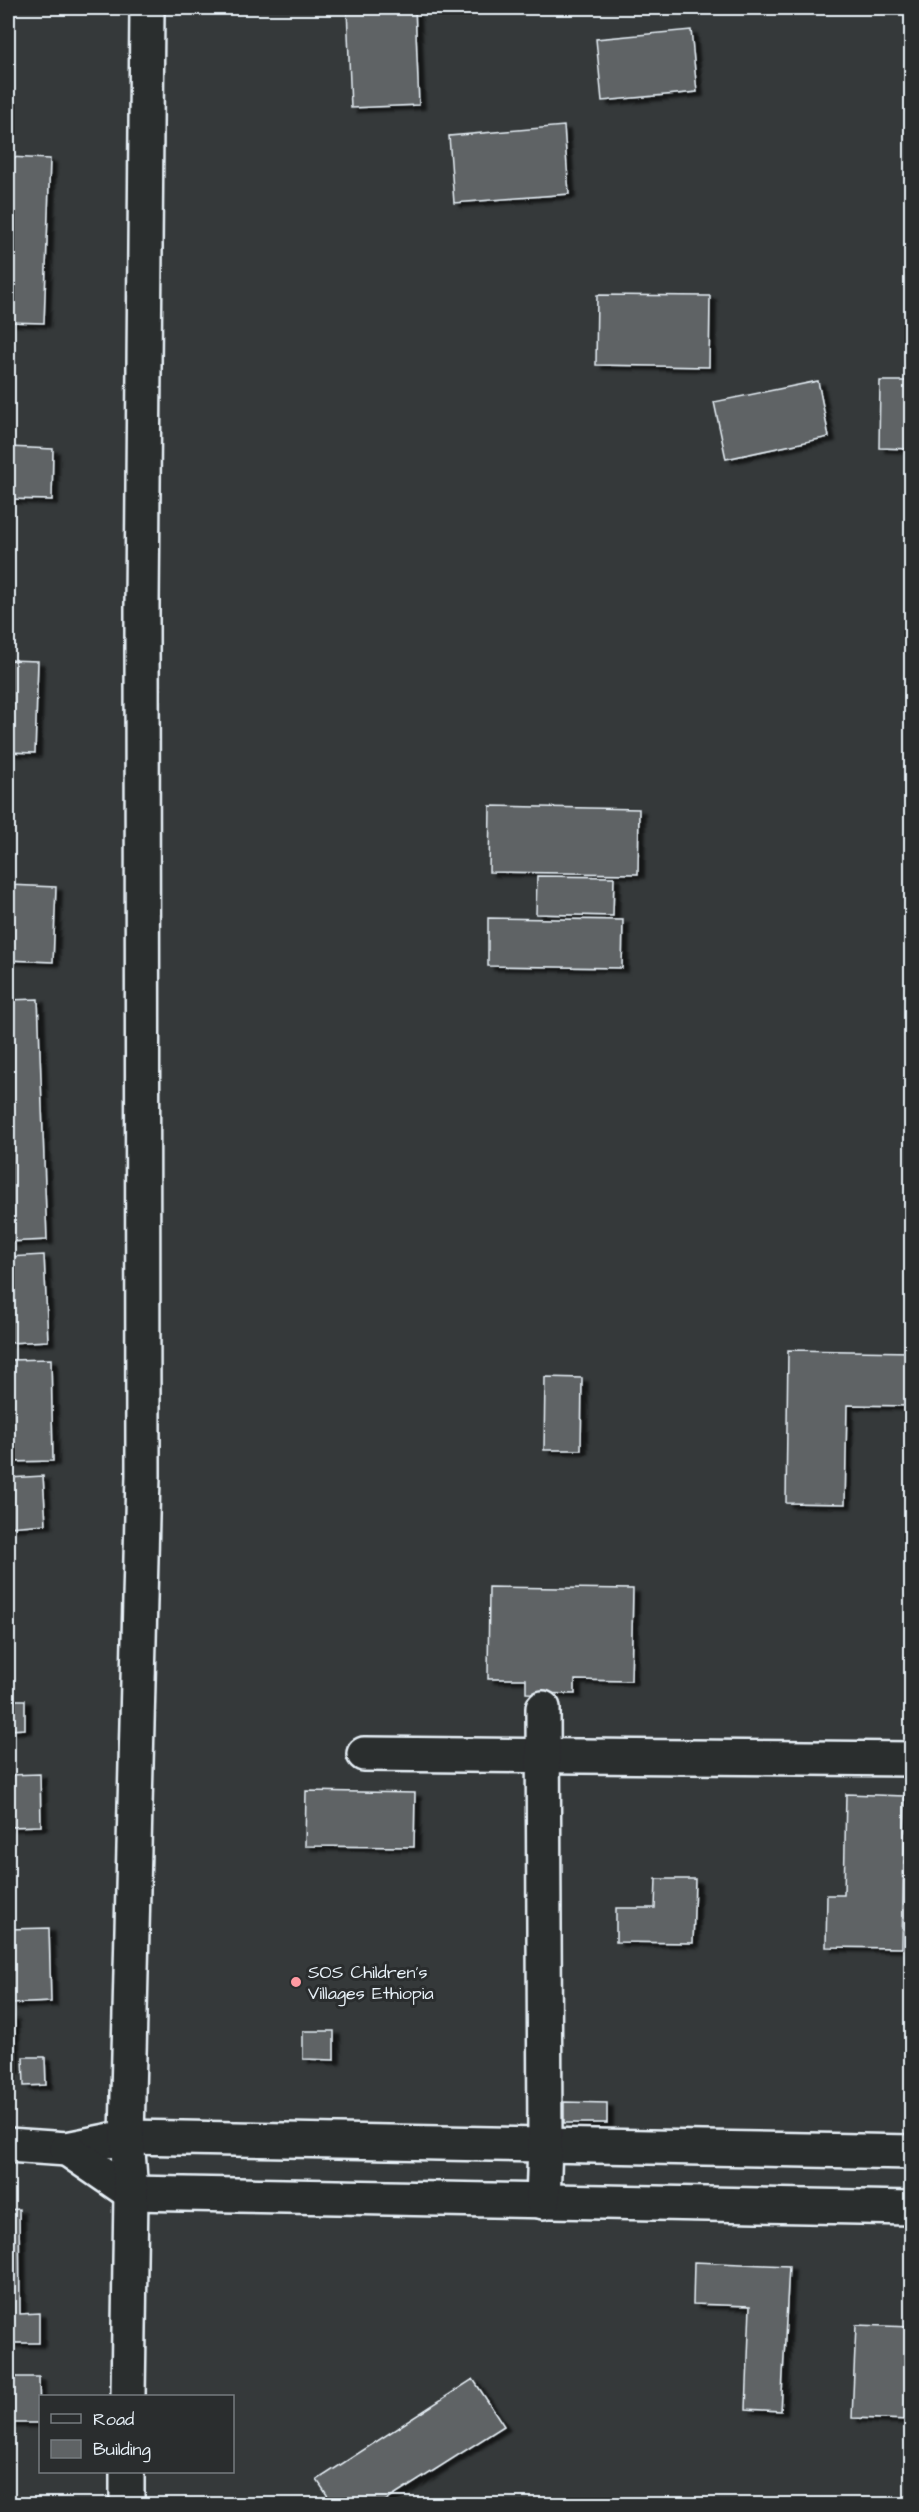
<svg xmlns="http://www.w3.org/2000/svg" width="919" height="2512" viewBox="0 0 919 2512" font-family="'Architects Daughter',sans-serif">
  <defs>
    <filter id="shadow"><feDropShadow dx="6" dy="4" stdDeviation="1.5" flood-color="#0009"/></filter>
  </defs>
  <rect width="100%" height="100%" fill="#35393a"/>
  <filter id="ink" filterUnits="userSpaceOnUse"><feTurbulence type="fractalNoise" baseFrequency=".0167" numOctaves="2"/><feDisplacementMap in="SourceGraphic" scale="12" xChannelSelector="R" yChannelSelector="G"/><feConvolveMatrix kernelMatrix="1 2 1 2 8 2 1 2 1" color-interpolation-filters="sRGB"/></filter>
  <g filter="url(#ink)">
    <g fill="#5f6365" stroke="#e8f1f8" stroke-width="1.5" filter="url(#shadow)">
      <path d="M347,8H415L419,105L351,108Z"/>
      <path d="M691,30L697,92L602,101L596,39Z"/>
      <path d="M564,126L569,194L454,203L449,136Z"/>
      <path d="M8,157L50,159L44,323L8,322Z"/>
      <path d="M597,295L710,296L709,367L596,365Z"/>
      <path d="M818,381L829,437L726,459L714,402Z"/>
      <path d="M880,381H912V449L879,448Z"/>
      <path d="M8,447L53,449L52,500L8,499Z"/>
      <path d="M8,660L38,661L35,753L8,752Z"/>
      <path d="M490,806L639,809L638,874L489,872Z"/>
      <path d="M537,876L614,877L613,916L536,914Z"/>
      <path d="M8,885L56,887L53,962L8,960Z"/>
      <path d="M488,918L623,920L622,968L488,966Z"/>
      <path d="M38,999L47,1240L8,1242V1000Z"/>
      <path d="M44,1255L48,1341L8,1343V1257Z"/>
      <path d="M788,1350L912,1352V1406L847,1405L845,1504L786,1503Z"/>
      <path d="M51,1359L53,1461L8,1462V1360Z"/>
      <path d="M545,1377L582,1378L581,1450H544Z"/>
      <path d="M43,1476L46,1524L8,1527V1478Z"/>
      <path d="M489,1587L633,1589L631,1681L575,1680V1694L526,1693V1679H488Z"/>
      <path d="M8,1700H25V1729L8,1730Z"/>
      <path d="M40,1774L41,1826L8,1827V1775Z"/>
      <path d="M306,1791L415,1793L414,1847L305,1846Z"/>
      <path d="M846,1794L905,1796L902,1948L826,1947L827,1895H844Z"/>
      <path d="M656,1879H695L693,1943L616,1942V1908H655Z"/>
      <path d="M49,1928L51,2002L8,2004V1929Z"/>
      <path d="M8,2016H13L14,2069H8Z"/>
      <path d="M303,2031H334V2060L303,2059Z"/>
      <path d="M23,2057H45L46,2085L24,2086Z"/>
      <path d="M564,2102L607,2103V2123H564Z"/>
      <path d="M19,2209L20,2314L39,2313V2343H8V2210Z"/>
      <path d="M694,2262L789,2266L781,2411L746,2409L750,2306L693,2304Z"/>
      <path d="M856,2325L912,2327V2420L852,2418Z"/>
      <path d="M8,2377H39L40,2423H8Z"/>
      <path d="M473,2379L504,2426L381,2504H333L317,2480Z"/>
    </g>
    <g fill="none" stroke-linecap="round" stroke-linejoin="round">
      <defs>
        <g id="minor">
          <path d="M364,1754L912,1759"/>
          <path d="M127,2137L912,2152"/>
          <path d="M131,2193L912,2208"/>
          <path d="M543,2202L545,2144L543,1708"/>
        </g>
        <g id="major">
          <path d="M8,2145L67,2149L127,2137"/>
          <path d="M67,2149L131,2193"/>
          <path d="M128,2396L131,2193L127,2137L143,1475L142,606L147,8"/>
          <path d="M127,2504V2472"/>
        </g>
      </defs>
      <use href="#minor" stroke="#e8f1f8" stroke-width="38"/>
      <use href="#major" stroke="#e8f1f8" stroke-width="38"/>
      <use href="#minor" stroke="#2a2d2e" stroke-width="33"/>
      <use href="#major" stroke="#2a2d2e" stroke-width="33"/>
    </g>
  </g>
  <circle fill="#ff9aa2" stroke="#2a2d2e" stroke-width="2" cx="296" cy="1982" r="6"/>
  <g text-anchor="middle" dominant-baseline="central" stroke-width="6" stroke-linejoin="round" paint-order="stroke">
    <g font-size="18" fill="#e8f1f8" stroke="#2a2d2e" text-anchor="start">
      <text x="308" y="1972">SOS Children's<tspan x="308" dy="21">Villages Ethiopia</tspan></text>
    </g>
  </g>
  <rect width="919" height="2512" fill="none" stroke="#2a2d2e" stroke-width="30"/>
  <rect x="15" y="15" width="889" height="2482" fill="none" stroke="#e8f1f8" stroke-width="2" filter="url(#ink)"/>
  <rect x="39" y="2395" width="195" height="78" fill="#2a2d2e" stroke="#767b7f" stroke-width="1.5"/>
  <rect x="51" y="2414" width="30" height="9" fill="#2a2d2e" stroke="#767b7f" stroke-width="1.5"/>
  <text x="93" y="2425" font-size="18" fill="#e8f1f8">Road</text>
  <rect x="51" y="2440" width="30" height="18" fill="#5f6365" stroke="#767b7f" stroke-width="1.5"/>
  <text x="93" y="2455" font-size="18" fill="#e8f1f8">Building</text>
</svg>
